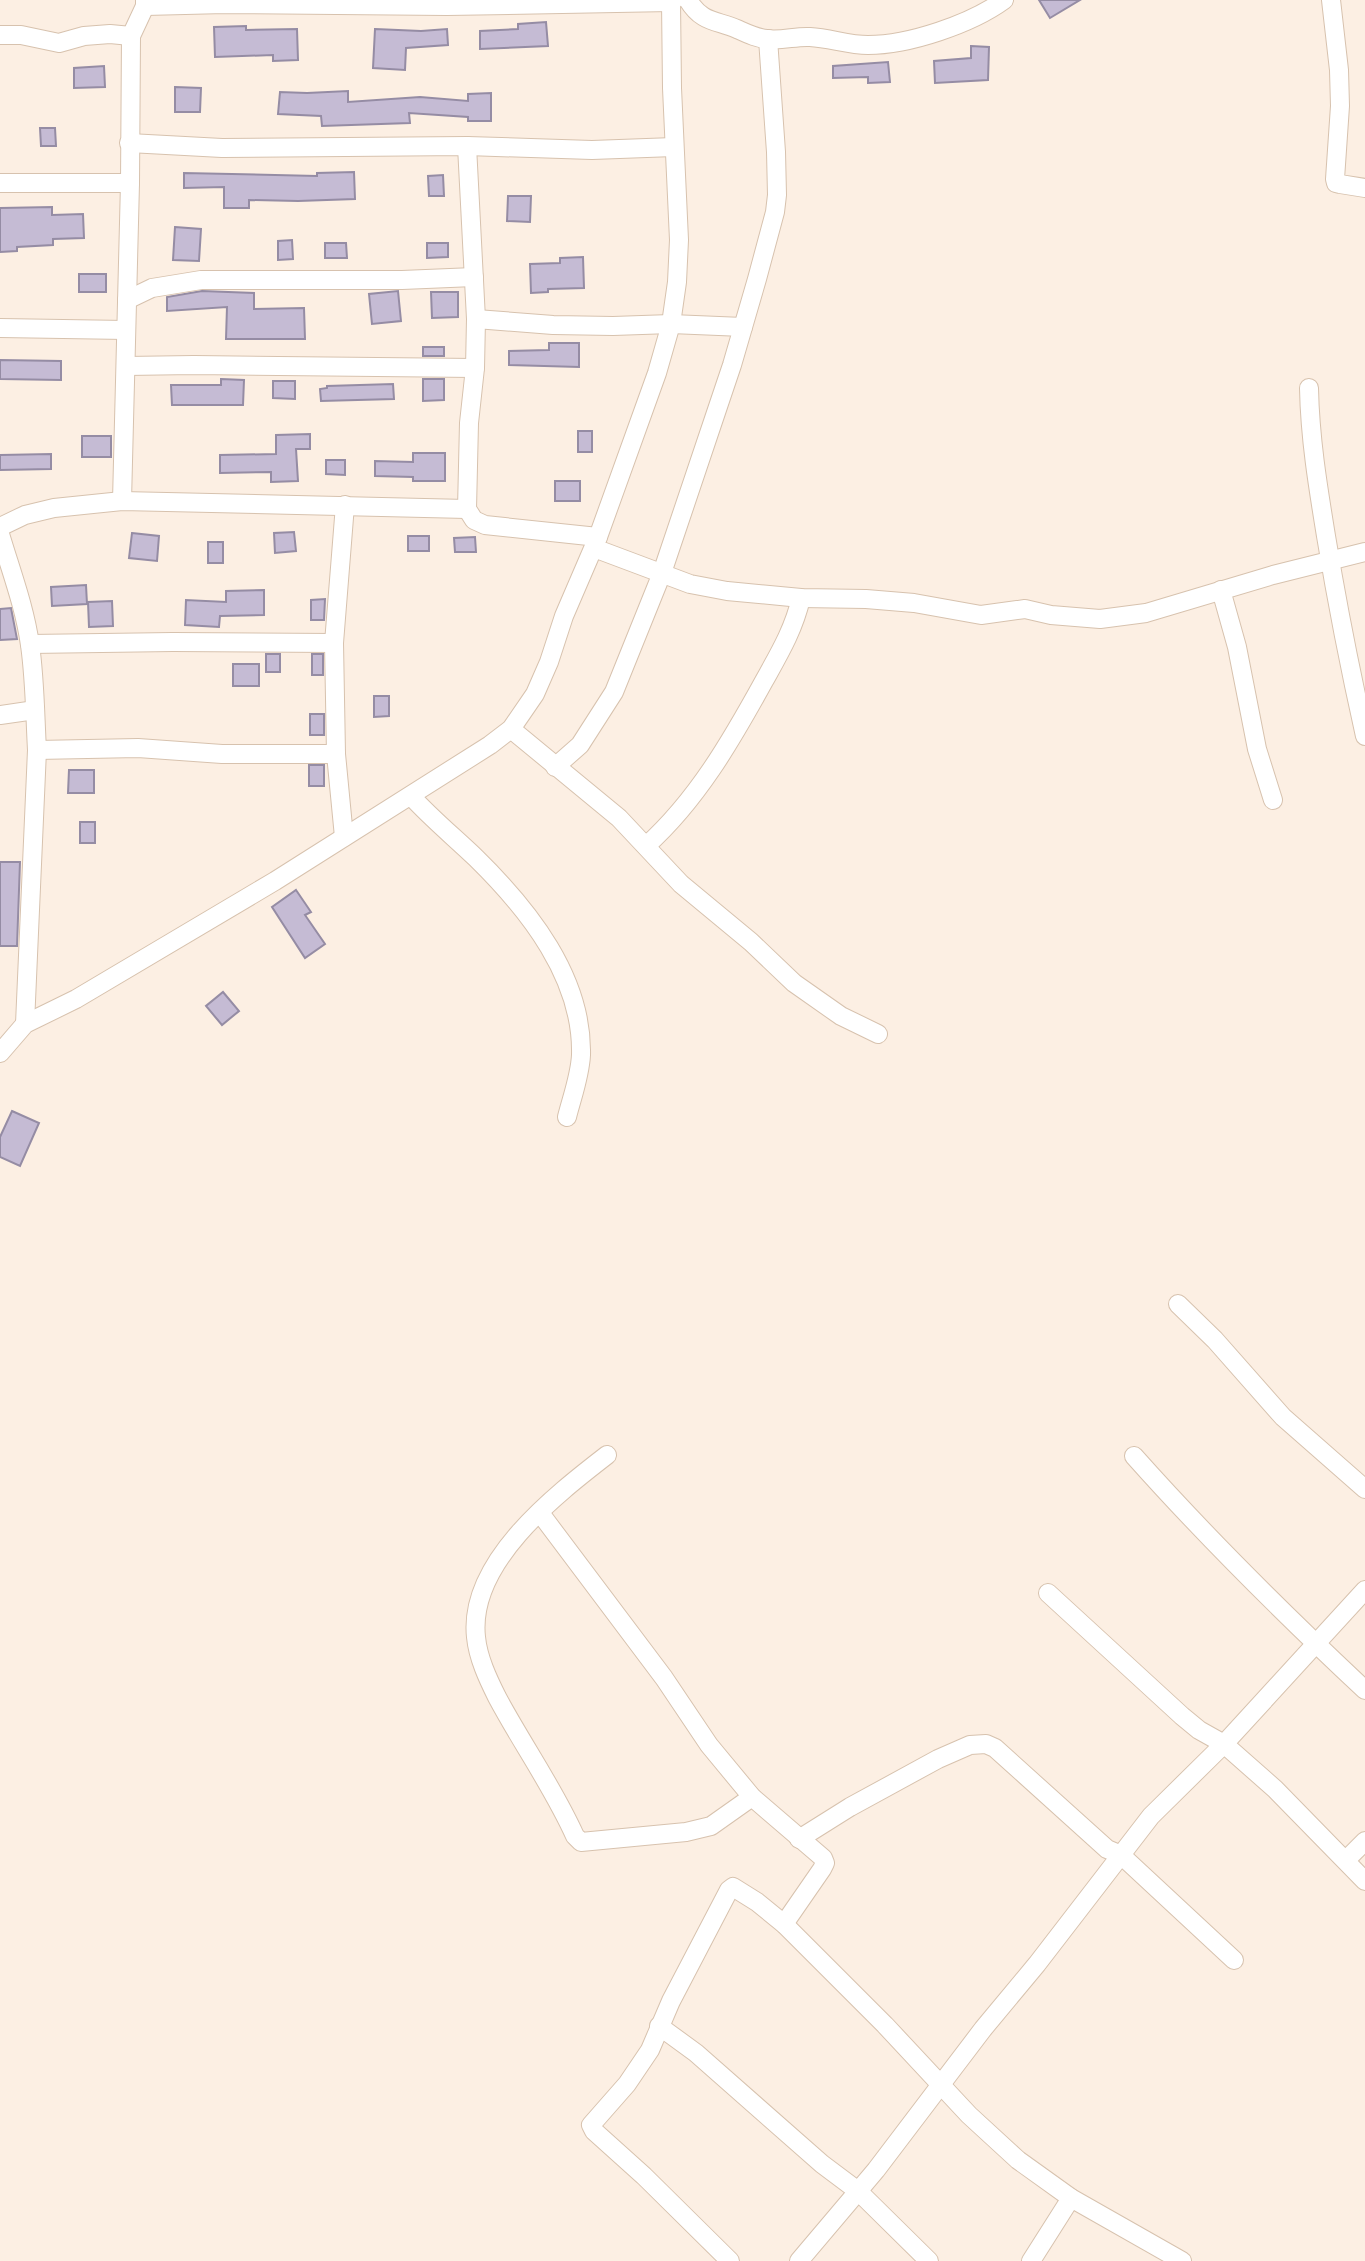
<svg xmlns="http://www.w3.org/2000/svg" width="1365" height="2261" viewBox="0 0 1365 2261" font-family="Jost,sans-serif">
  <rect width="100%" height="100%" fill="#fcefe3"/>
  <g fill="#c5bbd4" stroke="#958ca4" stroke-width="2">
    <path d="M1039,0H1080L1050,18Z"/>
    <path d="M546,22L548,46L480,49V31L518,29V24Z"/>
    <path d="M246,26V30L297,29L298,60L273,61V55L215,57L214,27Z"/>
    <path d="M375,29L421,31L447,29L448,45L406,48L405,70L373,68Z"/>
    <path d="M971,46L989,47L988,80L935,83L934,61L971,58Z"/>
    <path d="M888,62L890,82L868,83V77L833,78V66Z"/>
    <path d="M104,66L105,87L74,88V68Z"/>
    <path d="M175,87L201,88L200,112H175Z"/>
    <path d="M348,91V102L420,97L468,101V94L491,93V121H468V117L409,113L410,123L322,126L321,116L278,114L280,92L307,93Z"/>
    <path d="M40,128H55L56,146H41Z"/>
    <path d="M354,172L355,199L298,201L249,200V208H224V187L184,188V173L317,176V173Z"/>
    <path d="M443,175L444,196H429L428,176Z"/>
    <path d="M508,196H531L530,222L507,221Z"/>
    <path d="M52,207V215L83,214L84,238L53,239V245L17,247V251L0,252V208Z"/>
    <path d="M175,227L201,229L199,261L173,260Z"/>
    <path d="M292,240L293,259L278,260V241Z"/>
    <path d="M325,243H346L347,258H325Z"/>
    <path d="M427,243H448V257L427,258Z"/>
    <path d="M583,257L584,288L548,289V292L531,293L530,264L560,263V258Z"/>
    <rect x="79" y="274" width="27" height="18"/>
    <path d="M202,291L254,293V309L304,308L305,339H226L227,307L167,311V297Z"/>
    <path d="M398,291L401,321L372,324L369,294Z"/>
    <path d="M431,292H458V317L432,318Z"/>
    <path d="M549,343H579V367L509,365V351L549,350Z"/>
    <rect x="423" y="347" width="21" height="9"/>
    <path d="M0,360L61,361V380L0,379Z"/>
    <path d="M221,379L244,380L243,405H172L171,385H221Z"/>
    <path d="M423,379H444V400L423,401Z"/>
    <path d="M273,381H295V399L273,398Z"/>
    <path d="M393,384L394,399L321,401L320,389L327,388V386Z"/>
    <rect x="578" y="431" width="14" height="21"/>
    <path d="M310,434V449H296L298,481L271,482V472L220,473V455L276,454V435Z"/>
    <rect x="82" y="436" width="29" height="21"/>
    <path d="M413,453H445V481H413V477L375,476V461L413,462Z"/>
    <path d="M51,454V469L0,470V455Z"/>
    <path d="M326,460H345V475L326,474Z"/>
    <rect x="555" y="481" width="25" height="20"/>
    <path d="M294,532L296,551L275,553L274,533Z"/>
    <path d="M132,533L159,536L157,561L129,558Z"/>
    <rect x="408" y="536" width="21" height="15"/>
    <path d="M475,537L476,552H455L454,538Z"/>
    <rect x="208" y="542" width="15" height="21"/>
    <path d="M86,585L87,604L52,606L51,587Z"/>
    <path d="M264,590V615L220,616L219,627L185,625L186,600L226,602V591Z"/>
    <path d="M325,599L324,620H311V600Z"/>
    <path d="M112,601L113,626L89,627L88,602Z"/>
    <path d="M11,608L17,639L0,640V609Z"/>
    <rect x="266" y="654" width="14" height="18"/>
    <rect x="312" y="654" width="11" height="21"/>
    <rect x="233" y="664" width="26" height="22"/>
    <path d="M374,696H389V716L374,717Z"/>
    <rect x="310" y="714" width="14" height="21"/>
    <rect x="309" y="765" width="15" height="21"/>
    <path d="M69,770H94V793H68Z"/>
    <rect x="80" y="822" width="15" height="21"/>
    <path d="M0,862H20L17,946H0Z"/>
    <path d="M296,890L311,912L305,915L325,944L305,958L272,907Z"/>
    <path d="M223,992L239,1011L222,1025L206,1006Z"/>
    <path d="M12,1111L39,1123L20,1166L0,1157V1137Z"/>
  </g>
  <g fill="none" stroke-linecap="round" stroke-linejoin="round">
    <defs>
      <g id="minor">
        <path d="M145,0V6L225,4L447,6L671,2L674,0"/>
        <path d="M688,0C702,23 716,20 737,29C748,34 756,38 767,39C782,41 796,36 810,37C830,38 848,45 868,45C909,45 971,24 1004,0"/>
        <path d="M1331,0L1339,70L1340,106L1335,179L1336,183L1340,184L1365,188"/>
        <path d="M0,35H21L59,43L84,36L110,34L131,36"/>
        <path d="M129,143L222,148L467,146L592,150L674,147"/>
        <path d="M467,146L476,319L475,368L469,423L467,509L474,520L485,525L598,537"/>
        <path d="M0,183H130"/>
        <path d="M127,300L152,288L201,280H402L474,277"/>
        <path d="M476,319L553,325L613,326L671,324L743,327"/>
        <path d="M0,328L126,330"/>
        <path d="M126,366L194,365L475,368"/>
        <path d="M1309,388C1310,439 1318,487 1326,536C1337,603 1350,669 1365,736"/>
        <path d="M122,501L130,183L131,36L145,6"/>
        <path d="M0,527L25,515L54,508L122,501L467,509"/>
        <path d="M0,534C11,571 25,608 30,645C35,680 35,715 37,750L25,1024"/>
        <path d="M594,548L690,584L727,591L801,598L866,599L914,603L981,615L1025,609L1051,615L1100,619L1146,613L1273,575L1365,552"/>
        <path d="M1221,590L1237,647L1257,749L1273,800"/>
        <path d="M30,644L173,642L334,643"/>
        <path d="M0,715L35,710"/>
        <path d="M511,729L619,818L681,884L751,942L794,983L841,1016L878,1034"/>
        <path d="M37,750L138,748L222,754H336"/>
        <path d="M555,767L580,745L614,692L662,573L732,365L757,279L775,212L777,195L776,152L768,39"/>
        <path d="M411,796C431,818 454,837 476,858C529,910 583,978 581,1055C580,1076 572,1097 567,1117"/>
        <path d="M344,837L336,754L334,643L345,505"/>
        <path d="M646,846C697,800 731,741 764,681C779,654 794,629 801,598"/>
        <path d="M0,1053L25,1024L76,999L275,881L490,745L511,729L535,694L549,662L564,616L598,537L657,373L671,324L677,282L679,240L672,88L671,2"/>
        <path d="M1178,1304L1215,1340L1283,1417L1365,1489"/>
        <path d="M607,1455C554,1496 468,1563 476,1637C478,1658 488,1679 497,1697C522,1744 553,1787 575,1836L581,1842L686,1832L711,1826L752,1797"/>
        <path d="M1134,1456C1207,1538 1285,1615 1365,1690"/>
        <path d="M540,1513L664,1678L709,1745L752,1797L823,1858L825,1863L822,1869L784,1924"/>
        <path d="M1048,1593L1182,1716L1199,1730L1224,1744L1275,1789L1365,1881"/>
        <path d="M799,1839L850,1807L938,1759L970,1745L986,1744L995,1748L1107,1849L1121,1855L1234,1960"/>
        <path d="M1346,1860L1365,1841"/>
        <path d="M659,2026L696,2053L822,2164L858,2191L929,2261"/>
        <path d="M730,2261L644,2176L594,2131L591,2125L627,2084L650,2050L671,2001L729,1890L733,1887L757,1902L784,1924L885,2025L969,2115L1018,2160L1071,2198L1182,2261"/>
        <path d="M799,2261L876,2170L983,2029L1037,1964L1151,1816L1224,1744L1365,1590"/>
        <path d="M1031,2261L1071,2198"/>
      </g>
    </defs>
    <use href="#minor" stroke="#d7c2ae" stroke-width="20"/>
    <use href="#minor" stroke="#fff" stroke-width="18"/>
  </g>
</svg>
